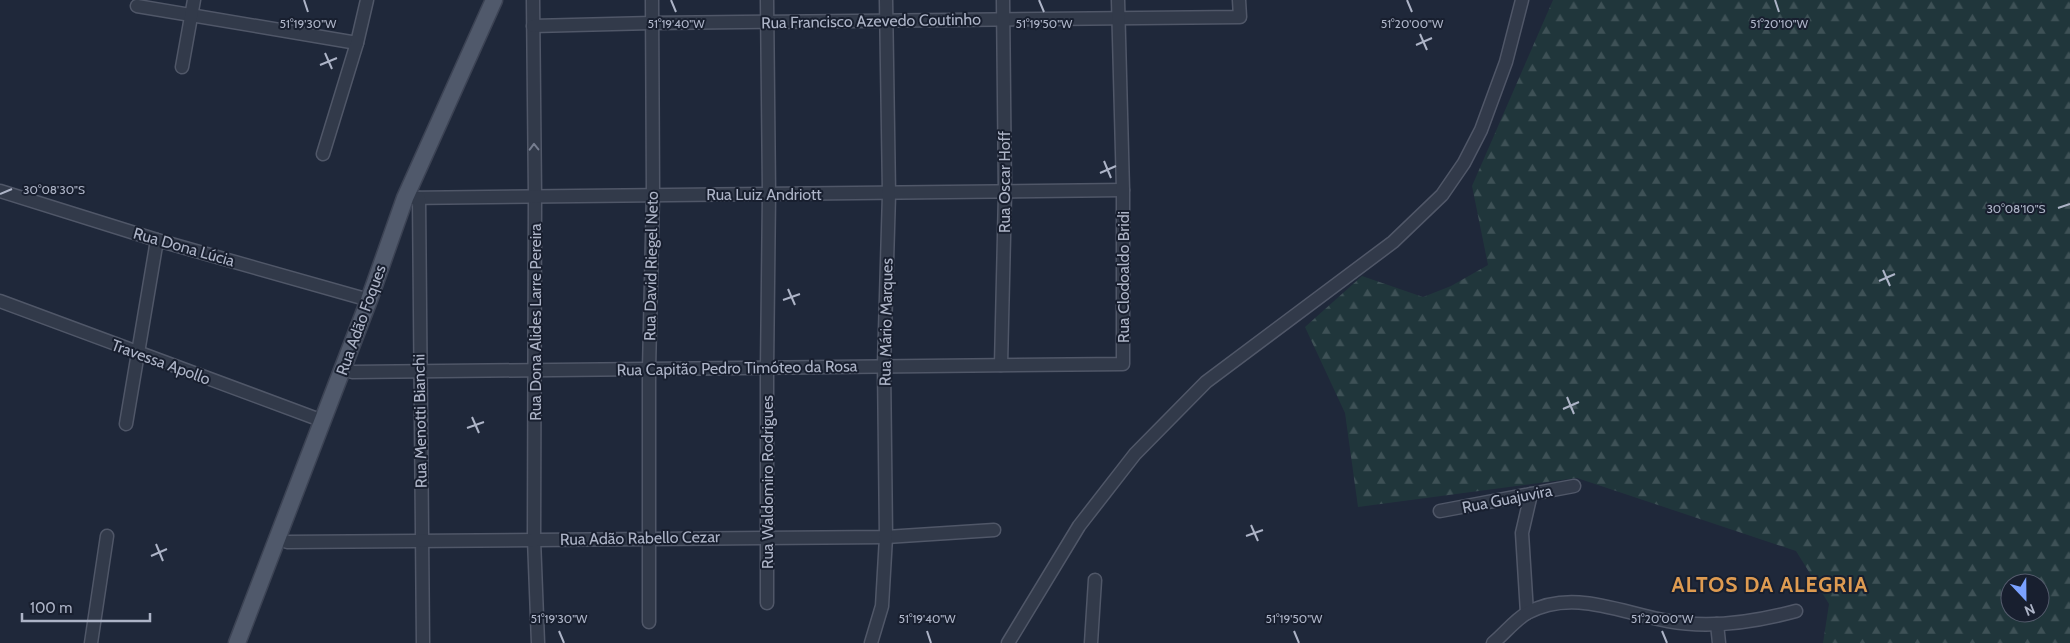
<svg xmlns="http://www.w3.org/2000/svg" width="2070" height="643" viewBox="0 0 2070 643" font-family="Cabin,sans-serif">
  <defs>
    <pattern id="forest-firs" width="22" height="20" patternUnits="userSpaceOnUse" patternTransform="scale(1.25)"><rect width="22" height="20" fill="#20363b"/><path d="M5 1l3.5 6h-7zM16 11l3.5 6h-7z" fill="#3e5156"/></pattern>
  </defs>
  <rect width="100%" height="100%" fill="#1f283a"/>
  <path fill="url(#forest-firs)" fill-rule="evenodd" d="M1553,0H2070V643H1823L1829,604L1796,551L1577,478L1358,507L1345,413L1305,327L1362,276L1423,297L1451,286L1488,265L1472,186ZM2010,583H2040V613H2010Z"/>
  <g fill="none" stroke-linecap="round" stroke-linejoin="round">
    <defs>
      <g id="minor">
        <path d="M533,0L535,196L534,539L538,643"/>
        <path d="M137,6L357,43"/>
        <path d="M533,26L652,23L1240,17L1239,0"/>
        <path d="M182,67L194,0"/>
        <path d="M323,154L357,43L367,0"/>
        <path d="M0,191L157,240L369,300"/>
        <path d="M405,198L1123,190"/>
        <path d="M419,198L423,643"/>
        <path d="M0,301L323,421"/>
        <path d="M1001,365L1005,193L1003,0"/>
        <path d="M352,372L1123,364V190L1118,0"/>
        <path d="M126,424L157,240"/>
        <path d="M1440,511L1574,486"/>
        <path d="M287,542L886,537L994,530"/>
        <path d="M767,603V369L769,194L767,0"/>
        <path d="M1527,613L1522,533L1531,494"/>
        <path d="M649,622V370L653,194L652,0"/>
        <path d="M1717,624L1719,643"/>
        <path d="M91,643L107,536"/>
        <path d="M871,643L882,606L886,537L884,365L889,194L886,0"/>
        <path d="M1008,643L1079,526L1135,454L1206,382L1393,242L1442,195L1464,163L1481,130L1506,62L1522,0"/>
        <path d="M1091,643L1095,580"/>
        <path d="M1493,643C1504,634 1515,620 1527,613C1573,588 1621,613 1668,621C1710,629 1755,622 1796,611"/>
      </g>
      <path id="major" d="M237,643L369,300L405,198L494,0"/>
    </defs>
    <use href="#minor" stroke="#505768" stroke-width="15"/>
    <use href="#major" stroke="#3c4354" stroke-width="19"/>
    <use href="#minor" stroke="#323a4a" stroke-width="12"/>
    <use href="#major" stroke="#50596b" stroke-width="16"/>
  </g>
  <defs><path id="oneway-chevron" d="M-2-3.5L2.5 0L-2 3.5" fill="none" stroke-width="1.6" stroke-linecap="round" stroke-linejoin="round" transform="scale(1.25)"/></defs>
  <use stroke="#767d8f" href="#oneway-chevron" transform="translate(534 147) rotate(-91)"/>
  <path fill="none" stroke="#adb4c7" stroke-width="2" d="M304,0L308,12M671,0L676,12M1039,0L1044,12M1407,0L1412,12M1775,0L1779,12M1420,34L1427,50M1416,45L1432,38M325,53L332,69M320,65L337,58M1104,161L1111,178M1100,173L1116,166M0,194L12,189M2058,208L2070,204M1883,270L1890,286M1879,281L1895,274M788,289L795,305M783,300L800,294M1567,397L1574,414M1563,409L1579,402M472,417L479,433M467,428L484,422M1251,525L1258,541M1246,536L1263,530M156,544L163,561M151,556L167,549M559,631L564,643M927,631L931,643M1294,631L1299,643M1662,631L1667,643"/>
  <g text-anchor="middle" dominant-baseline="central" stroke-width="4" stroke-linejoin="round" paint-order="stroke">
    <g font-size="16" fill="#adb4c7" stroke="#181f2f">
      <text transform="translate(871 21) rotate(-1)">Rua Francisco Azevedo Coutinho</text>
      <text transform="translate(1004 182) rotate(-90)">Rua Oscar Hoff</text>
      <text x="764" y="194">Rua Luiz Andriott</text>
      <text transform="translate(184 247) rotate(16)">Rua Dona Lúcia</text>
      <text transform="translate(651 266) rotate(-89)">Rua David Riegel Neto</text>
      <text transform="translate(1123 277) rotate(-90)">Rua Clodoaldo Bridi</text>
      <text transform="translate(361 320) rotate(-70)">Rua Adão Foques</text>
      <text transform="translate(535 322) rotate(-90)">Rua Dona Alides Larre Pereira</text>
      <text transform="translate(886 322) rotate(-89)">Rua Mário Marques</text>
      <text transform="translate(161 362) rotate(20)">Travessa Apollo</text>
      <text transform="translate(737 368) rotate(-1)">Rua Capitão Pedro Timóteo da Rosa</text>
      <text transform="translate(420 421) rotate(-91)">Rua Menotti Bianchi</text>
      <text transform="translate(767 482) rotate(-90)">Rua Waldomiro Rodrigues</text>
      <text transform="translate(1507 499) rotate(-11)">Rua Guajuvira</text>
      <text transform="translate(640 538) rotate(-1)">Rua Adão Rabello Cezar</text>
    </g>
    <g font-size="21" font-weight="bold" letter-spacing="1" fill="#de9b51" stroke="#181f2f">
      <text x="1770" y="584">ALTOS DA ALEGRIA</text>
    </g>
  </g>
  <g font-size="12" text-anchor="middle" fill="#adb4c7" stroke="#181f2f" stroke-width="4" stroke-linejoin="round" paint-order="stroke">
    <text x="308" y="28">51°19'30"W</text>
    <text x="676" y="28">51°19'40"W</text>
    <text x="1044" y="28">51°19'50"W</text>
    <text x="1412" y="28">51°20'00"W</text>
    <text x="1779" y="28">51°20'10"W</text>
    <text x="54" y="194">30°08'30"S</text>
    <text x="2016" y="213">30°08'10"S</text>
    <text x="559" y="623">51°19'30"W</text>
    <text x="927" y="623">51°19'40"W</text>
    <text x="1294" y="623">51°19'50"W</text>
    <text x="1662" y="623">51°20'00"W</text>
  </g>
  <g transform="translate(2025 598) rotate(158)"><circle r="24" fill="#181f2f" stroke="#545b6c"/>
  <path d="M0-4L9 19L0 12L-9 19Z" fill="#7aa1ff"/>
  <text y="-8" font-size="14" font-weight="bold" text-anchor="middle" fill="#adb4c7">N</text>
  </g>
  <path d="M22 613v8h128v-8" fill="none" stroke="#adb4c7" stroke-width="2.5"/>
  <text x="30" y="613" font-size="15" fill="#adb4c7" stroke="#181f2f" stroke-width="4" paint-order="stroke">100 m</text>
</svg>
